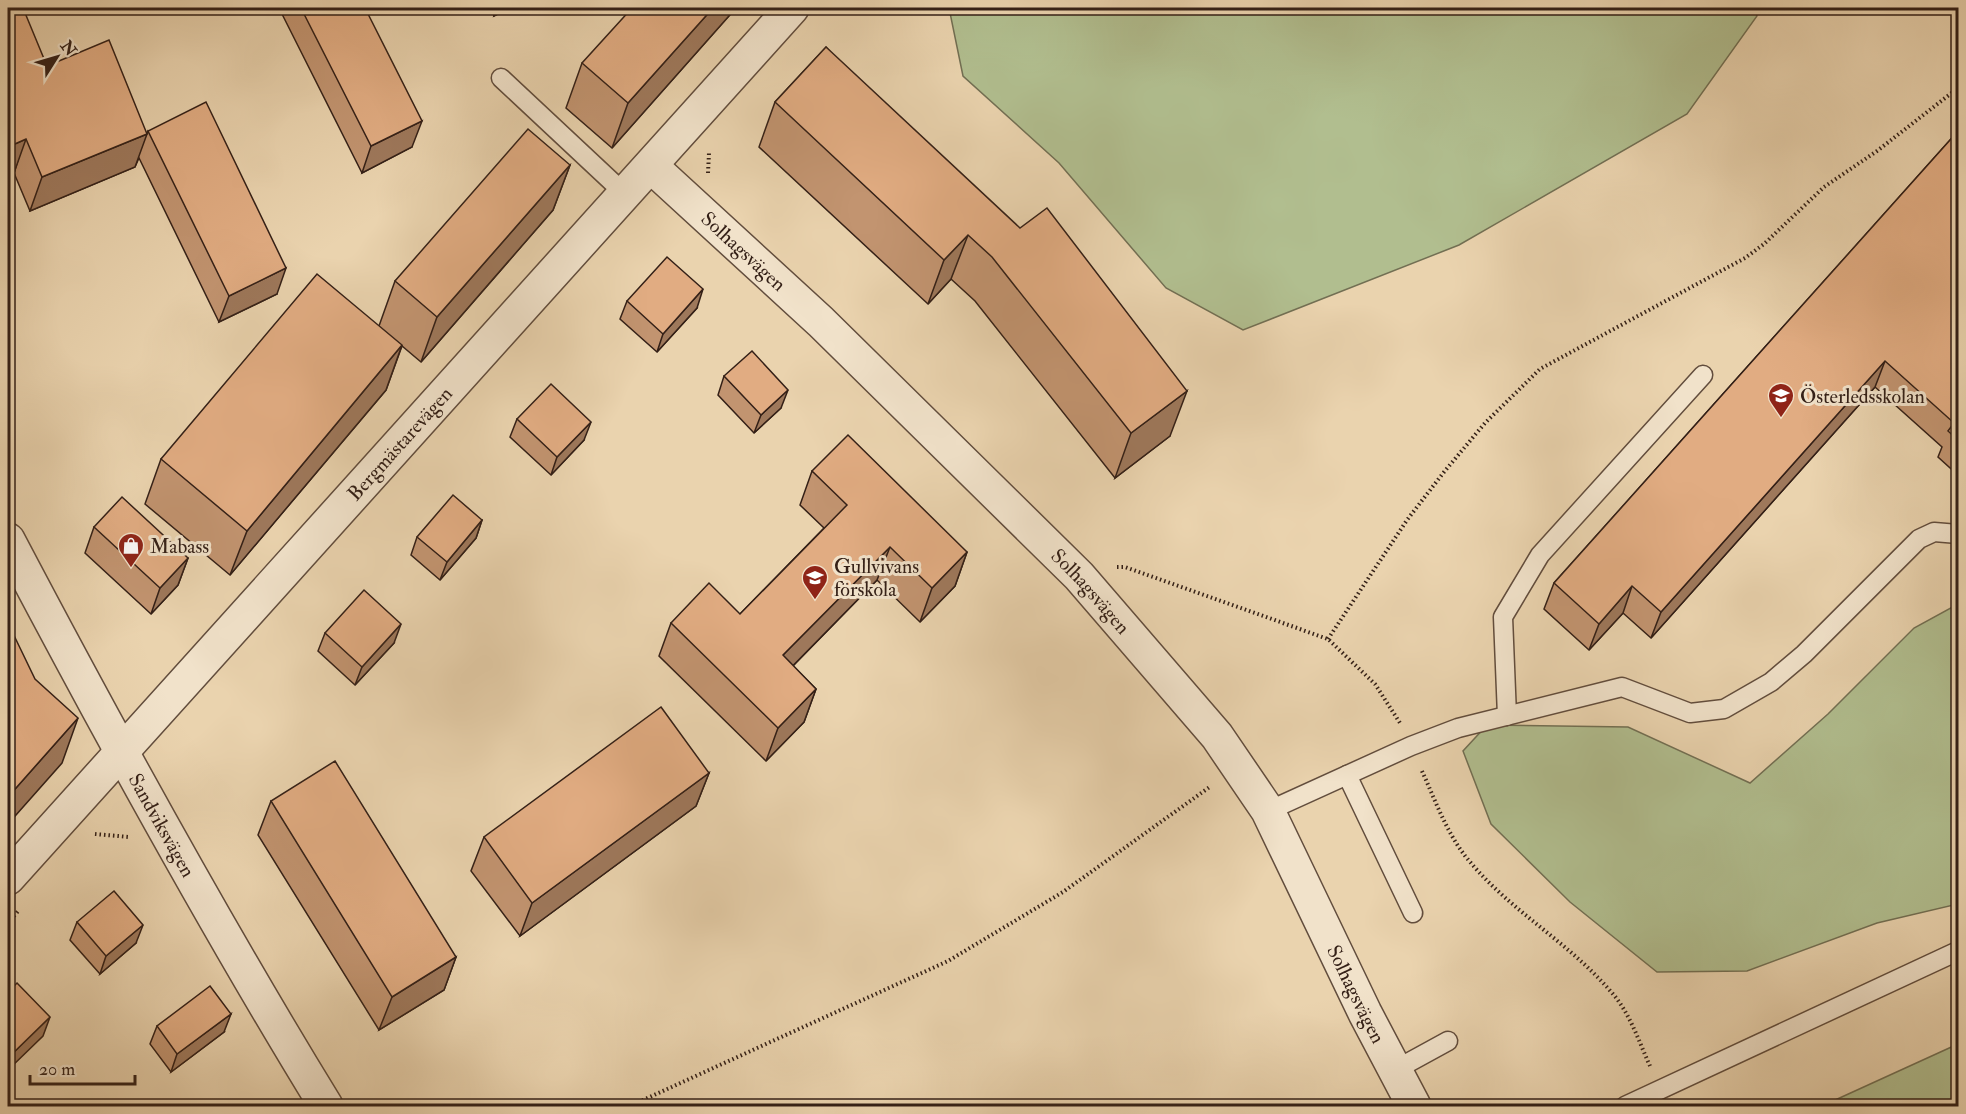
<svg xmlns="http://www.w3.org/2000/svg" width="1966" height="1114" viewBox="0 0 1966 1114" font-family="'IM FELL Double Pica',serif">
  <rect width="100%" height="100%" fill="#ead3ae"/>
  <filter id="stains"><feTurbulence type="fractalNoise" baseFrequency=".00333" numOctaves="4"/><feColorMatrix values="0 0 0 0 .2 0 0 0 0 .09 0 0 0 0 .02 0 0 0 .5 -.17"/></filter>
  <radialGradient id="worn" r=".72"><stop offset=".6" stop-color="#630" stop-opacity="0"/><stop offset="1" stop-color="#630" stop-opacity=".3"/></radialGradient>
  <g fill="#b1be8f" stroke="#726f53" stroke-width="1.5">
    <path d="M949,8H1754L1757,16L1687,114L1459,245L1243,330L1166,288L1059,163L963,76Z"/>
    <path d="M1958,604V904L1877,923L1747,971L1657,972L1570,902L1491,824L1463,751L1487,725L1628,727L1750,783L1828,714L1914,628Z"/>
    <path d="M1958,1044V1106H1822Z"/>
  </g>
  <g fill="none" stroke-linecap="round" stroke-linejoin="round">
    <defs>
      <g id="lane">
        <path d="M501,78L625,194"/>
        <path d="M1507,716L1503,617L1540,555L1703,375"/>
        <path d="M1347,775L1413,913"/>
        <path d="M1268,811L1411,746L1458,728L1622,687L1690,713L1724,709L1771,682L1804,654L1919,539L1934,532L1958,534"/>
        <path d="M1395,1070L1448,1041"/>
        <path d="M1625,1106L1958,951"/>
      </g>
      <g id="street">
        <path id="s1" d="M651,166L821,322L1079,576L1217,736L1268,811L1365,1013L1414,1106"/>
        <path id="s2" d="M8,540C109,732 213,922 326,1106"/>
        <path id="s3" d="M8,878L792,8"/>
      </g>
    </defs>
    <use href="#lane" stroke="#624d3d" stroke-width="21"/>
    <use href="#street" stroke="#624d3d" stroke-width="36"/>
    <g stroke="#342017" stroke-width="4" stroke-dasharray="1.5 3" stroke-linecap="butt">
      <path d="M708,173L709,153"/>
      <path d="M1117,567H1125L1328,639L1375,684L1400,723"/>
      <path d="M1328,639L1407,520L1444,472L1485,423L1540,369L1745,258L1764,244L1824,187L1877,151L1958,88"/>
      <path d="M1422,771C1436,802 1448,837 1471,863C1512,912 1571,944 1612,993C1630,1013 1639,1042 1650,1066"/>
      <path d="M95,834L129,837"/>
      <path d="M8,923L19,910"/>
      <path d="M630,1106L948,961L1063,892L1211,786"/>
    </g>
    <use href="#lane" stroke="#f1e2ca" stroke-width="18"/>
    <use href="#street" stroke="#f1e2ca" stroke-width="33"/>
  </g>
  <g fill="#c29470" stroke="#342017" stroke-width="1.5">
    <path d="M279,8H365L412,147L362,173Z"/>
    <path d="M490,8H510L494,16Z"/>
    <path d="M736,8L612,148L566,108L582,63Z"/>
    <path d="M826,47L1170,436L1115,478L975,301L951,279L928,304L759,147L775,102Z"/>
    <path d="M47,66L147,133L148,131L277,294L219,322L139,158L135,167L30,211L14,173Z"/>
    <path d="M1959,130V476L1938,457L1942,447L1875,387L1651,638L1623,613L1589,650L1544,609L1554,583Z"/>
    <path d="M570,165L553,210L421,362L402,346L386,390L230,575L145,504L161,459L379,326L395,281Z"/>
    <path d="M627,301L697,308L657,352L620,319Z"/>
    <path d="M724,376L781,408L754,433L718,395Z"/>
    <path d="M517,419L584,440L551,475L510,437Z"/>
    <path d="M812,471L967,552L955,586L920,622L877,580L793,666L816,689L804,722L766,761L659,656L671,623L740,614L824,528L800,505Z"/>
    <path d="M482,520L476,538L440,580L411,555L417,537Z"/>
    <path d="M94,527L188,558L178,585L151,614L85,553Z"/>
    <path d="M325,633L394,643L355,685L318,651Z"/>
    <path d="M709,773L696,806L520,936L471,871L484,837Z"/>
    <path d="M271,801L456,957L444,990L379,1030L258,835Z"/>
    <path d="M77,922L136,943L100,974L70,940Z"/>
    <path d="M157,1026L224,1032L171,1072L150,1044Z"/>
  </g>
  <g fill="#9e785b" stroke="#342017" stroke-width="1.5">
    <path d="M497,8H510L494,16Z"/>
    <path d="M713,8H736L612,148L628,103Z"/>
    <path d="M422,121L412,147L362,173L371,146Z"/>
    <path d="M147,134L135,167L30,211L42,177Z"/>
    <path d="M26,139L14,173L8,176V147Z"/>
    <path d="M570,165L553,210L421,362L437,317Z"/>
    <path d="M968,235L951,279L928,304L944,260Z"/>
    <path d="M286,268L277,294L219,322L229,296Z"/>
    <path d="M703,289L697,308L657,352L663,334Z"/>
    <path d="M402,345L386,390L230,575L247,531Z"/>
    <path d="M1885,361L1875,387L1651,638L1661,612Z"/>
    <path d="M788,390L781,408L754,433L761,415Z"/>
    <path d="M1187,391L1170,436L1115,478L1131,433Z"/>
    <path d="M591,422L584,440L551,475L557,457Z"/>
    <path d="M482,520L476,538L440,580L447,562Z"/>
    <path d="M890,547L877,580L770,689L783,655Z"/>
    <path d="M967,552L955,586L920,622L932,588Z"/>
    <path d="M188,558L178,585L151,614L160,588Z"/>
    <path d="M1632,586L1623,613L1589,650L1599,624Z"/>
    <path d="M401,624L394,643L355,685L362,667Z"/>
    <path d="M816,689L804,722L766,761L778,728Z"/>
    <path d="M78,718L62,763L8,824V797Z"/>
    <path d="M709,773L696,806L520,936L532,903Z"/>
    <path d="M143,925L136,943L100,974L106,956Z"/>
    <path d="M456,957L444,990L379,1030L392,997Z"/>
    <path d="M231,1014L224,1032L171,1072L177,1054Z"/>
    <path d="M50,1017L43,1036L8,1070V1061L9,1057Z"/>
  </g>
  <g fill="#e1ac82" stroke="#342017" stroke-width="1.5">
    <path d="M8,8H23L47,66L109,40L147,134L42,177L26,139L8,147Z"/>
    <path d="M301,8H365L422,121L371,146Z"/>
    <path d="M632,8H713L628,103L582,63Z"/>
    <path d="M826,47L1020,228L1047,208L1187,391L1131,433L992,257L968,235L944,260L775,102Z"/>
    <path d="M206,102L286,268L229,296L148,131Z"/>
    <path d="M528,129L570,165L437,317L395,281Z"/>
    <path d="M1959,130V441L1948,431L1954,423L1885,361L1661,612L1632,586L1599,624L1554,583Z"/>
    <path d="M667,257L703,289L663,334L627,301Z"/>
    <path d="M317,274L402,345L247,531L161,459Z"/>
    <path d="M752,351L788,390L761,415L724,376Z"/>
    <path d="M551,384L591,422L557,457L517,419Z"/>
    <path d="M848,435L967,552L932,588L890,547L783,655L816,689L778,728L671,623L709,583L740,614L847,505L812,471Z"/>
    <path d="M453,495L482,520L447,562L417,537Z"/>
    <path d="M122,497L188,558L160,588L94,527Z"/>
    <path d="M364,590L401,624L362,667L325,633Z"/>
    <path d="M8,623L35,679L78,718L8,797Z"/>
    <path d="M661,707L709,773L532,903L484,837Z"/>
    <path d="M335,761L456,957L392,997L271,801Z"/>
    <path d="M114,891L143,925L106,956L77,922Z"/>
    <path d="M17,983L50,1017L9,1057L8,1056V992Z"/>
    <path d="M210,986L231,1014L177,1054L157,1026Z"/>
  </g>
  <defs>
    <symbol id="school-pin" viewBox="-11 -11 22 30"><path d="M0 17L-7.5 6A9.5 9.5 0 1 1 7.5 6Z" fill="#8f2418" stroke="#f1e2ca"/><path d="M0-5L7-2L0 1L-7-2ZM-4 1L0 2.5L4 1V4Q0 6-4 4Z" fill="#fff"/></symbol>
    <symbol id="shop-pin" viewBox="-11 -11 22 30"><path d="M0 17L-7.5 6A9.5 9.5 0 1 1 7.5 6Z" fill="#8f2418" stroke="#f1e2ca"/><path d="M-5-2.5h2.3a2.7 3.5 0 0 1 5.4 0H5L5.5 6h-11ZM-1.5-2.5h3a1.5 2.3 0 0 0-3 0Z" fill="#fff"/></symbol>
  </defs>
  <g fill-rule="evenodd">
    <use href="#school-pin" x="1766" y="381" width="30" height="40"/>
    <use href="#shop-pin" x="116" y="531" width="30" height="40"/>
    <use href="#school-pin" x="800" y="563" width="30" height="40"/>
  </g>
  <g text-anchor="middle" dominant-baseline="central" stroke-width="6" stroke-linejoin="round" paint-order="stroke">
    <g font-size="20" fill="#342017" stroke="#f1e2ca">
      <text stroke="none"><textPath href="#s1" startOffset="126">Solhagsvägen</textPath></text>
      <text stroke="none"><textPath href="#s3" startOffset="585">Bergmästarevägen</textPath></text>
      <text stroke="none"><textPath href="#s1" startOffset="612">Solhagsvägen</textPath></text>
      <text stroke="none"><textPath href="#s2" startOffset="324">Sandviksvägen</textPath></text>
      <text stroke="none"><textPath href="#s1" startOffset="1098">Solhagsvägen</textPath></text>
    </g>
    <g font-size="20" fill="#342017" stroke="#f1e2ca" text-anchor="start">
      <text x="1800" y="396">Österledsskolan</text>
      <text x="150" y="546">Mabass</text>
      <text x="834" y="566">Gullvivans<tspan x="834" dy="23">förskola</tspan></text>
    </g>
  </g>
  <rect width="1966" height="1114" fill="none" stroke="#ead3ae" stroke-width="30"/>
  <rect x="9" y="9" width="1948" height="1096" fill="none" stroke="#342017" stroke-width="3"/>
  <rect x="15" y="15" width="1936" height="1084" fill="none" stroke="#342017" stroke-width="1.5"/>
  <g transform="translate(57 57) rotate(53)" stroke="#f1e2ca" stroke-width="4.5" paint-order="stroke">
  <path d="M0-4.5L10 22L0 15L-10 22Z" fill="#342017"/>
  <text y="-9" font-size="16" font-weight="bold" text-anchor="middle" fill="#342017">N</text>
  </g>
  <path d="M30 1075v9h105v-9" fill="none" stroke="#342017" stroke-width="3"/>
  <text x="39" y="1075" font-size="18" fill="#342017" stroke="#f1e2ca" stroke-width="4.5" paint-order="stroke">20 m</text>
  <rect width="100%" height="100%" filter="url(#stains)"/>
  <rect width="100%" height="100%" fill="url(#worn)"/>
</svg>
